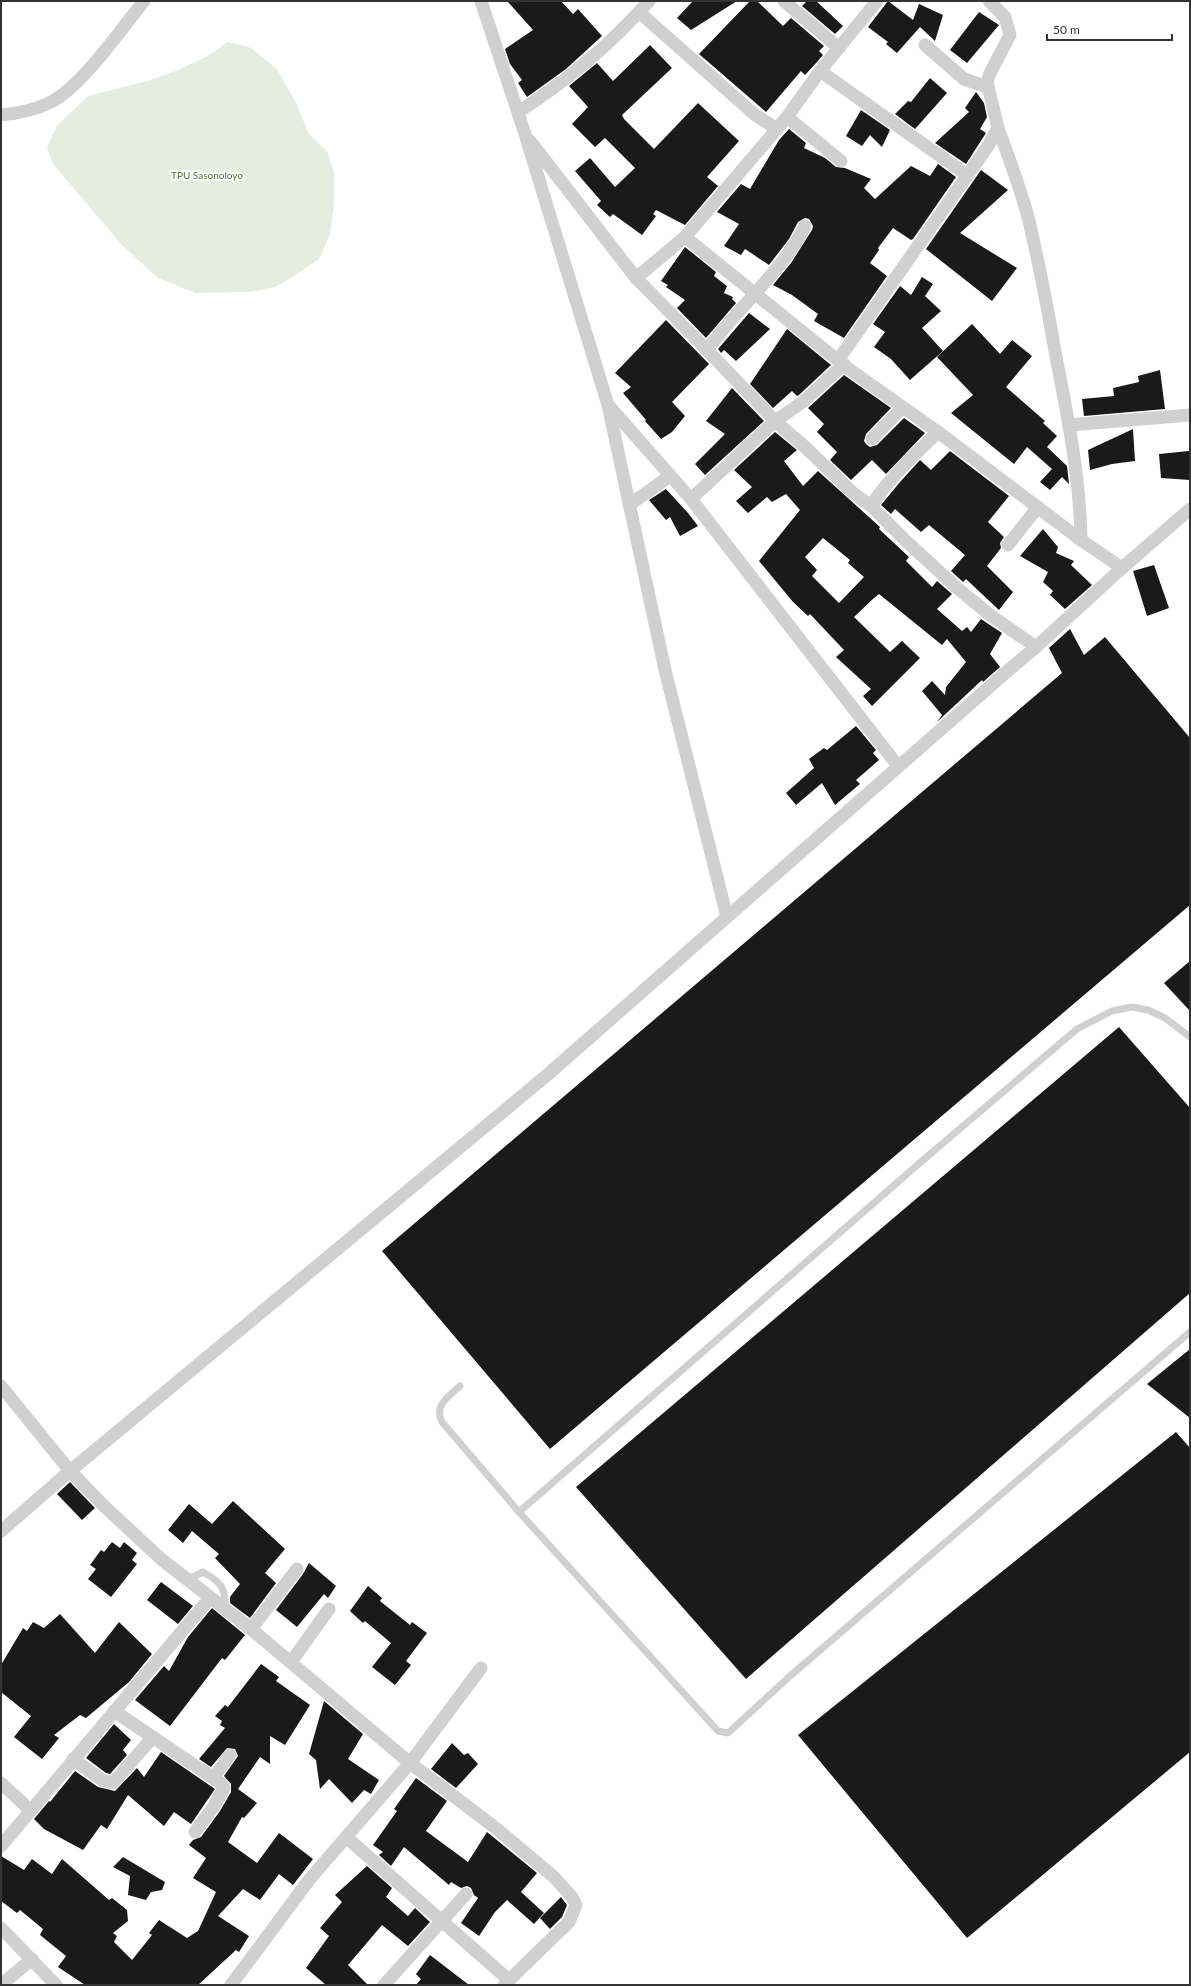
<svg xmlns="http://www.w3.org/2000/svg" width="1191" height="1986" viewBox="0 0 1191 1986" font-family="Lato,sans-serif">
  <rect width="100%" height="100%" fill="#fff"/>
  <path fill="#e6ecdf" d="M228,42L251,48L277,69L296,103L309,134L327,151L334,172V205L330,234L319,259L294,276L275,287L250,292L195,293L158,278L121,244L53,164L47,147L57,126L88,96L151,80L178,70L206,57Z"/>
  <g fill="#1a1a1a" fill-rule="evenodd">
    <path d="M507,1H561L573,14L578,9L602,36L566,69L527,97L518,83L522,80L510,64L505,49L533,30Z"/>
    <path d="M693,1H737L691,30L677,18Z"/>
    <path d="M750,1H757L783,26L791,18L824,46L819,51L823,55L817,62L805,75L801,71L766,112L699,54Z"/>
    <path d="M807,1H816L843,26L835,34L802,6Z"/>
    <path d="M888,1L913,20L919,4L943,15L935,41L920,27L897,53L886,44L888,42L868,27Z"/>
    <path d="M979,12L999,25L967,63L950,50Z"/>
    <path d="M650,45L672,68L622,115L624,119L654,149L698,103L739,141L707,177L718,186L685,225L656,210L653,214L656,216L642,235L613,214L610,217L597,205L601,201L575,171L590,158L615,187L635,168L605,138L595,147L572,124L588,107L569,86L597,63L613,81Z"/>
    <path d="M930,78L947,93L915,129L895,114L908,101L911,102Z"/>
    <path d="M976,92L984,103L987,117L980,129L986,133L966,164L935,143L969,112L965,108Z"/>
    <path d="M861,110L890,130L882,147L870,135L862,146L846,136Z"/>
    <path d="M789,129L806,143L804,148L825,158L836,167L845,168L871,179L864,188L875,199L911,166L930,176L938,164L956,177L913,239L911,240L893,228L878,248L879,250L870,263L887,276L844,338L814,321L818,314L792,295L773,285L791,263L812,230L813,226L809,219L805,218L798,222L789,239L769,265L745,249L741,255L724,246L739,224L717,212L741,184L750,189L779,140Z"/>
    <path d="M981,170L1008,190L960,233L1017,268L992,301L926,249Z"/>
    <path d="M685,247L716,272L714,276L727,286L724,293L733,297L732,299L736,303L706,338L677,308L685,300L666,287L668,285L661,281Z"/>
    <path d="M922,277L933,284L925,296L941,311L922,328L943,351L910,380L891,359L874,347L885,332L873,324L900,286L911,295Z"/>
    <path d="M749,313L770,329L736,361L724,350L721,353L718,349Z"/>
    <path d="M666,320L709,364L672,402L685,416L672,432L661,439L645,421L646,420L623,393L631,387L615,373Z"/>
    <path d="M972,324L1000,354L1012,340L1032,356L1006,387L1045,421L1043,423L1057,436L1047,447L1067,466L1069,484L1062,477L1050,490L1040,482L1052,469L1027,447L1014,464L951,413L973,395L937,357Z"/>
    <path d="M787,329L831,365L799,395L797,396L792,391L773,408L750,384Z"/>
    <path d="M1160,370L1165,409L1084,416L1082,399L1114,396L1113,388L1139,382L1138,376Z"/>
    <path d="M844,375L891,408L866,434L864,441L867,445L870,447L877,445L904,418L925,433L886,474L872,460L851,480L830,460L837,452L817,432L824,424L808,408Z"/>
    <path d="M732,388L764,421L705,475L695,464L725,434L706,421Z"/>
    <path d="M1133,429L1135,461L1112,464L1090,470L1088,450Z"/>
    <path d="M775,432L797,450L784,461L803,486L818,471L880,527L879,529L909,557L906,561L932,587L937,581L952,594L937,609L962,631L967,627L971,632L981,619L1002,633L990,654L1000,667L983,682L982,680L937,722L942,715L922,691L932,681L945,695L946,687L966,662L947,639L942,645L879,594L874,598L854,617L890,652L902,641L920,658L872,706L863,696L871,689L836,657L844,650L810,614L808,616L793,602L759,561L800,510L786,494L772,502L767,497L748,513L736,501L752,487L734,470ZM823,538L850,560L848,563L864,577L839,603L812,576L817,570L805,557Z"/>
    <path d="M950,451L1009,496L988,522L1004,537L1000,543L1001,548L987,566L1013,592L999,610L966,579L963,582L951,571L965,555L929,525L921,532L895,509L891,514L881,505L900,482L920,460L931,470Z"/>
    <path d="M1189,451L1190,480L1161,478L1159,454Z"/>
    <path d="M666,489L688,513L698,526L680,536L670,517L666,520L649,500Z"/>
    <path d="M1043,529L1058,547L1056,553L1074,561L1071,565L1092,585L1065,609L1050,595L1053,591L1043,582L1048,572L1020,556Z"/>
    <path d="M1154,565L1169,608L1147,616L1133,571Z"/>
    <path d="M1070,629L1084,655L1105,637L1190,738V905L550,1449L382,1251L1062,673L1049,648Z"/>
    <path d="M856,726L876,750L873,753L879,760L856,780L860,784L835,805L822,783L796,805L786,793L814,768L809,759L824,748L827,750Z"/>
    <path d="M1190,961V1011L1164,983Z"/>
    <path d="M1119,1027L1190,1108V1293L746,1679L576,1487Z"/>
    <path d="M1190,1349V1418L1147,1384Z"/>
    <path d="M1176,1432L1190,1448V1752L967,1938L798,1735Z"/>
    <path d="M70,1482L95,1508L82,1520L57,1494Z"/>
    <path d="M233,1501L285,1549L265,1573L276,1583L250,1618L230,1603V1597L240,1584L215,1558L219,1554L192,1531L183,1543L168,1530L189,1504L212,1524Z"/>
    <path d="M112,1542L120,1548L124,1542L137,1553L132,1560L137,1564L111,1597L88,1579L96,1569L90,1565L101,1550L104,1552Z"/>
    <path d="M309,1563L336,1586L328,1598L324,1594L297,1627L276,1610L303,1574Z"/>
    <path d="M161,1582L193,1606L178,1624L147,1600Z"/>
    <path d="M368,1586L382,1598L380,1601L410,1625L412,1622L427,1633L406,1661L411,1665L395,1685L372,1667L391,1643L365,1621L363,1623L350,1611Z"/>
    <path d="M212,1608L245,1635L225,1660L222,1658L170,1726L135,1700L164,1666L169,1671L188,1637Z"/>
    <path d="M60,1614L95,1653L119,1622L152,1654L129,1682L86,1718L80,1715L54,1735L59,1738L42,1759L14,1737L31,1716L1,1692V1665L23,1628L27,1631L33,1622L44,1628Z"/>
    <path d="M261,1664L279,1677L276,1681L310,1705L285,1745L270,1736V1764L260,1757L238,1789L257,1803L244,1818L242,1817L228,1842L257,1863L279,1833L313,1859L293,1885L279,1874L260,1900L243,1889L218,1916L249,1936L239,1952L236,1950L198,1985H85L58,1967L66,1956L40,1935L43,1929L20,1910L17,1913L1,1901V1856L24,1870L32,1859L52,1874L62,1859L109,1900L112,1898L127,1910L128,1921L113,1933L117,1936L114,1942L132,1960L152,1935L149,1933L159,1920L187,1938L198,1931L216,1892L193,1878L206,1858L189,1845L193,1840L201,1837L220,1811L231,1792V1784L224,1776L238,1756L235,1749L227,1748L211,1767L199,1759L225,1728L220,1725L222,1721L215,1716L225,1705L228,1707Z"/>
    <path d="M324,1701L363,1734L348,1759L379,1780L371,1794L364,1790L352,1803L329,1779L320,1789L316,1760L309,1754Z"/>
    <path d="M114,1724L131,1740L123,1750L127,1755L110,1774L106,1773L86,1758Z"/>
    <path d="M452,1743L464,1755L468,1753L478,1764L456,1788L431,1769Z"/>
    <path d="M161,1752L215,1789L191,1824L174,1812L164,1826L128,1795L107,1829L101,1825L83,1850L44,1829L34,1819L49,1801L50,1802L75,1771L98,1787L115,1791L137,1768L144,1777Z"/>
    <path d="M416,1778L447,1801L426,1831L468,1862L487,1832L537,1873L521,1892L544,1913L534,1924L507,1900L495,1912L479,1936L461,1923L478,1898L474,1895L471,1888L467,1886L461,1888L451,1882L449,1885L404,1847L391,1866L379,1855L383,1852L373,1845L397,1811L394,1809Z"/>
    <path d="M123,1857L165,1882L162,1890L151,1892L146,1900L128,1895L130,1876L113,1867Z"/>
    <path d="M367,1866L392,1888L386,1897L408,1916L415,1908L430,1922L408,1946L382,1925L348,1965L368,1985H326L306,1968L329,1936L320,1928L342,1902L335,1895Z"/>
    <path d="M561,1897L567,1905L562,1917L550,1929L540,1918Z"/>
    <path d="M430,1955L469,1985H416L421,1979L416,1974Z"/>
  </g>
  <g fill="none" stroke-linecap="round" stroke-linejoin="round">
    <g stroke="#d0d0d0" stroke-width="7">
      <path d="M460,1386C449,1396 433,1406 442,1422L519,1512L718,1731L728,1733L790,1676L1190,1332"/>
      <path d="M519,1512L922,1161L1077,1029L1112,1011L1132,1007L1148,1010L1165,1018L1190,1037"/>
      <path d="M187,1580L203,1572C221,1582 226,1588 225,1608"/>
    </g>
    <g stroke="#d0d0d0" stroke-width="13">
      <path d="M481,1L525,134L608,405L665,670L727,917"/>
      <path d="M784,1L839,48"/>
      <path d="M877,1L820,71L787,117L685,237L846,367L938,432L1081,540L1122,568"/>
      <path d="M639,12L754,114L777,129"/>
      <path d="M925,45L964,79L987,87"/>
      <path d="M820,71L967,175"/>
      <path d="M518,112C567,81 610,45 649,1"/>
      <path d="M1,115C17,114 37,109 51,102C82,86 121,29 144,1"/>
      <path d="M787,117L841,161"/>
      <path d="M998,128C1009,158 1020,187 1028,217C1039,263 1048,310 1056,357C1068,417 1080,478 1081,540"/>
      <path d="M530,141L636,278L707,350"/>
      <path d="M805,226C782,272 737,308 707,350L775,421L805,447L853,493L871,506L906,541L956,587L990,615L1036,647"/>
      <path d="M636,278L685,237"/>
      <path d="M838,360L988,146L998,128L987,82L990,73L1010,35L1005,17L989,1"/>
      <path d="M609,406L691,499L898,766"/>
      <path d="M1069,425L1190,415"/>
      <path d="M872,439L902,408"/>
      <path d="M691,499L775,421L804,401L844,364"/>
      <path d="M629,505L670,476"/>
      <path d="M871,506C889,478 914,455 938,432"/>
      <path d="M1008,545L1038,507"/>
      <path d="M1,1386L70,1471L104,1506L161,1559L251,1629L410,1763L497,1829L554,1877L572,1897L576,1905L569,1922L504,1985"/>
      <path d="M1,1531L70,1471L546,1076L1004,674L1036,647L1122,568L1190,509"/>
      <path d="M251,1629L297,1569"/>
      <path d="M291,1662L329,1609"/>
      <path d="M114,1711L222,1784L224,1788L214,1806L195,1832"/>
      <path d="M73,1759L102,1780L113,1783L153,1737"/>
      <path d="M213,1778L230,1755"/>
      <path d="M1,1783L30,1810"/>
      <path d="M346,1837L509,1980"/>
      <path d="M1,1846L210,1598"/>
      <path d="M1,1928L56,1985"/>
      <path d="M1,1985L32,1959"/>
      <path d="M231,1985L309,1880L410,1763L481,1668"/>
      <path d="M384,1985L466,1894"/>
    </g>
  </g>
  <g text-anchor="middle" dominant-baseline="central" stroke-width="4" stroke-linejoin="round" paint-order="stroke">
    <g font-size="10" fill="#56703f" stroke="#fff">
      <text x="207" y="175">TPU Sasonoloyo</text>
    </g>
  </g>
  <rect width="1191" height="1986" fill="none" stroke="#333333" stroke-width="4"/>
  <path d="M1047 34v6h125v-6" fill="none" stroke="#333333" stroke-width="2"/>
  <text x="1053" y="34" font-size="12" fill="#333333" stroke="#ffffff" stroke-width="3" paint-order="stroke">50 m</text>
</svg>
